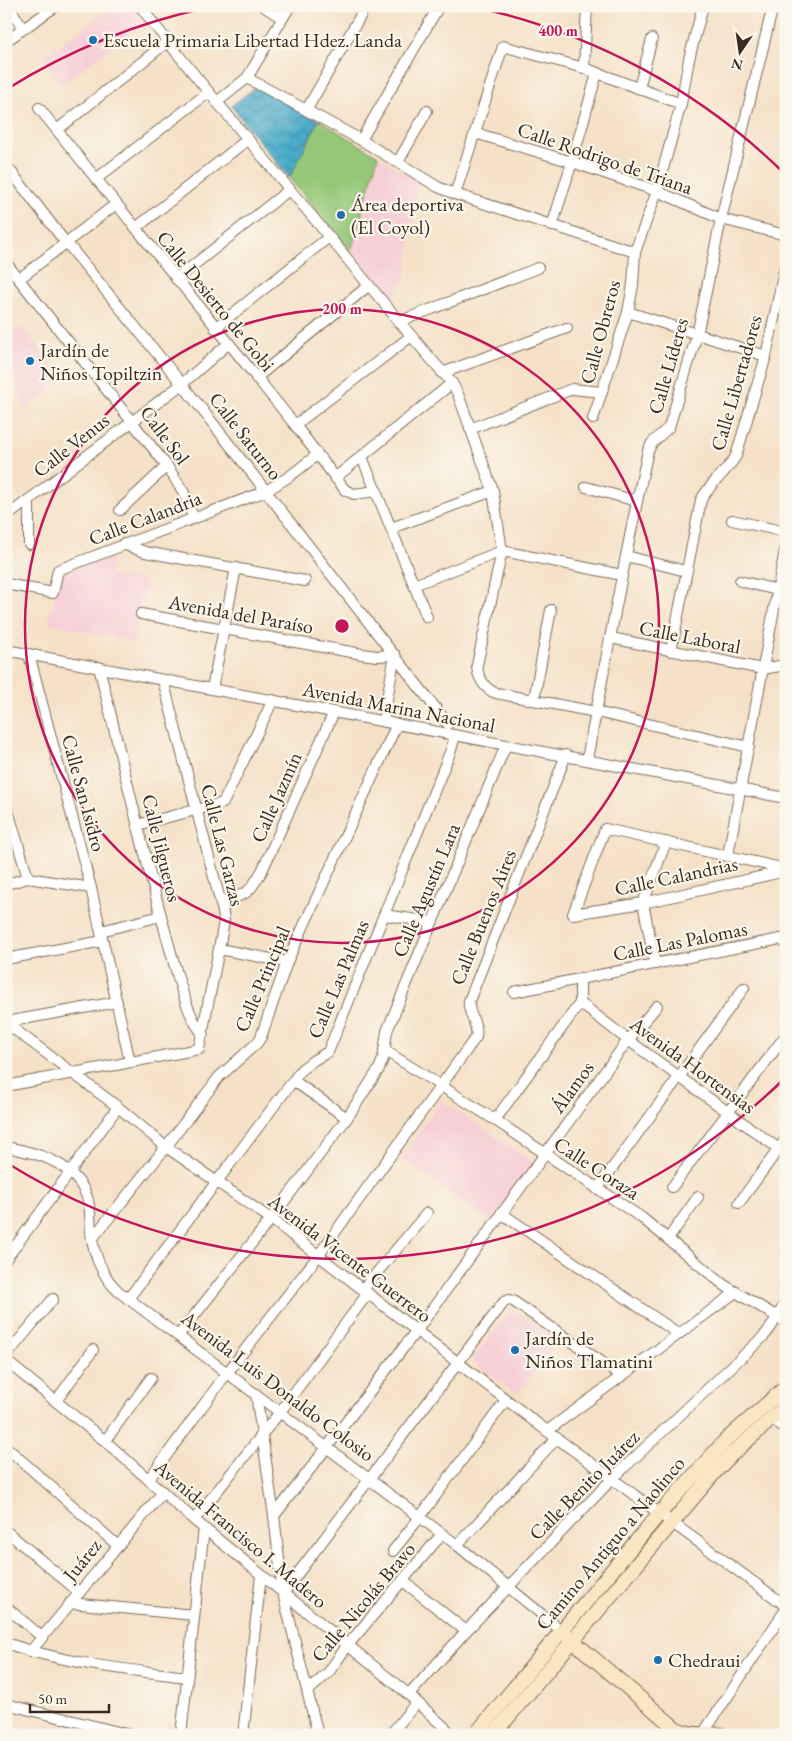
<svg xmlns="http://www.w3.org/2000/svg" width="792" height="1741" viewBox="0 0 792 1741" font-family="'EB Garamond',serif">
  <defs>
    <pattern id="water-waves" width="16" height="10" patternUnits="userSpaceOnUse" patternTransform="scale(1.25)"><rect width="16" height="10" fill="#4aabc9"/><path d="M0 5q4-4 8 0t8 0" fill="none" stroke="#3f8ba3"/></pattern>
  </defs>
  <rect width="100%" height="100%" fill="#fbf7ec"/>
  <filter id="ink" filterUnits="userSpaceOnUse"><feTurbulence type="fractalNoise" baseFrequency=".02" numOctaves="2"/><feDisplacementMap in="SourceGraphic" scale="10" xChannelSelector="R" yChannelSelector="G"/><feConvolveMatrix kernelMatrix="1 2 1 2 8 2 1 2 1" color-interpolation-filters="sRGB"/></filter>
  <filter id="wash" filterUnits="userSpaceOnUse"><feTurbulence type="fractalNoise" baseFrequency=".0096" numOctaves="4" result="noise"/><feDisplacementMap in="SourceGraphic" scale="20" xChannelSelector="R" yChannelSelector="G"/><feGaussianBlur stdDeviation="1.12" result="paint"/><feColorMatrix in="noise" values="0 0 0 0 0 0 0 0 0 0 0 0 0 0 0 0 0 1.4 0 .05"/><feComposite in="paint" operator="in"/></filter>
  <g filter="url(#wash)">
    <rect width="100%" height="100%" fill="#f5e1c7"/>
    <g fill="#f6cfd7">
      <path d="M114,6H131L143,22L62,85L42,58Z"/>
      <path d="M378,156L418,181L406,276L392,299L351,251Z"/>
      <path d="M21,327L64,379L24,409L6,343V338Z"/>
      <path d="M113,554L109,574L147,582L134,642L48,623L60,575Z"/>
      <path d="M441,1101L535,1163L490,1222L401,1158Z"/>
      <path d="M511,1308L559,1339L516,1394L471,1361Z"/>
    </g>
    <path fill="#94c777" stroke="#68784a" d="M319,120L378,156L351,251L289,178Z"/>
    <path fill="url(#water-waves)" stroke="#426a74" d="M257,86L319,120L289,178L231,106Z"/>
  </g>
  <g filter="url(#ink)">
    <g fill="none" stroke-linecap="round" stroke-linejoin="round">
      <defs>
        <g id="minor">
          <path d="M9,6L23,29"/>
          <path d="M140,6C190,72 244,134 296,197C348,259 398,322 452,383L458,394L493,491L502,551L477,665C477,676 485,690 496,693L596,712L749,747"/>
          <path d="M263,6L282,18"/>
          <path d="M6,41L56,6"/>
          <path d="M584,68L587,6"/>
          <path d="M247,78L361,140L438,187L455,194L635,252"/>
          <path d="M639,88L652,39"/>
          <path d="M217,102L247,78L290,6"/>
          <path d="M39,108L295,425L345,490L354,494L377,491"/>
          <path d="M307,109L366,6"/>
          <path d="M57,130L167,42"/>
          <path d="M475,133L572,162L657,191L721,219L786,235"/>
          <path d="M361,140L439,6"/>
          <path d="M398,162L427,111"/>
          <path d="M6,165L62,238"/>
          <path d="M96,179L209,92"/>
          <path d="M455,194L503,46L584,68L681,104"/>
          <path d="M552,226L572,162L597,73"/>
          <path d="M136,228L248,139"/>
          <path d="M66,242L182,384L448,724"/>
          <path d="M6,263L167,466L184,493L193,517"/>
          <path d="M19,279L116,204"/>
          <path d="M176,279L290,189"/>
          <path d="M628,312L766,356"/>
          <path d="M398,322L538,268"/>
          <path d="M215,328L329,237"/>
          <path d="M442,373L567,328"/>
          <path d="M256,378L368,286"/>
          <path d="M593,419L628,312L633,285L635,252L657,191L681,104L689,59L703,6"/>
          <path d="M295,425L410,337"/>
          <path d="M470,429L572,389L602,392"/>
          <path d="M362,457L427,617"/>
          <path d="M335,478L452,383"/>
          <path d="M586,487L636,501"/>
          <path d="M29,500V544"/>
          <path d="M120,510L167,466"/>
          <path d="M6,517L182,384L228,344"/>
          <path d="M732,520L786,532"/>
          <path d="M391,528L493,491"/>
          <path d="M123,544L145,552L305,581"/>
          <path d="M626,556L686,571"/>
          <path d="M740,581L777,590"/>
          <path d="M6,584L53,593L58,570L266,491L290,476L317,455"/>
          <path d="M414,585L502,551L622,575"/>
          <path d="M141,614L362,654L377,656L395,655"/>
          <path d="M611,638L762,669L786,665"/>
          <path d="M6,650L786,798"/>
          <path d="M671,651L701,500C710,483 726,473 736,456L766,356L786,262"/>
          <path d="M29,654L91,888L130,1062"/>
          <path d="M99,667C123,764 145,861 172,956C177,974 189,1022 203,1033"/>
          <path d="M212,689L236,568"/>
          <path d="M534,699L551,610"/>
          <path d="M383,721L395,655"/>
          <path d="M587,759C607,656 625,553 648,451L652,443L669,427L697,335L721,219L773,6"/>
          <path d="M6,804L28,878"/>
          <path d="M137,825L223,803L273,700"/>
          <path d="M728,855L786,545"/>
          <path d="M786,869L605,829L573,914L643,903L786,871"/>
          <path d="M6,884L28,878L91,888"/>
          <path d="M221,902C247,894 248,895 262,871L334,712"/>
          <path d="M384,915L432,922"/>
          <path d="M101,931L161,916"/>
          <path d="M219,949L287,962"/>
          <path d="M6,959L103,941"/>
          <path d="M655,964L643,903L666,842"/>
          <path d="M514,992L780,939L786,943"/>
          <path d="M580,1003L628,1040L786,1154"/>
          <path d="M6,1022L117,1002"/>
          <path d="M6,1023L118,1107L166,1147L271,1219L547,1431L786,1606"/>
          <path d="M384,1050L495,1120L642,1218L724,1285L786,1322"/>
          <path d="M294,1081L347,1118"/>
          <path d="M6,1086L199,1049L219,949L224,921L223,912L163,680"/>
          <path d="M495,1120L580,1003V978"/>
          <path d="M6,1147C21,1150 37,1153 51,1160C69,1168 86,1185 89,1205C91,1217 90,1229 92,1240C96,1260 103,1277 118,1291L457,1545L562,1631"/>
          <path d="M672,1187L786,1035"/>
          <path d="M597,1189L744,988"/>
          <path d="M739,1203L786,1139"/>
          <path d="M501,1213L679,1334"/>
          <path d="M92,1239L166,1147L219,1077L257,1043L261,1037L287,962L397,724"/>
          <path d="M668,1239L698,1197"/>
          <path d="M6,1259L118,1107"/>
          <path d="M363,1289L427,1213"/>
          <path d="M128,1299L302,1069L314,1060L328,1052L451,750L455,736"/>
          <path d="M178,1336L271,1219L347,1118L379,1069L383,1059L387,1031L506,745"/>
          <path d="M6,1356L53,1299"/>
          <path d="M6,1361L105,1441L194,1520L409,1695L453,1735"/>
          <path d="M256,1394L274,1516L283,1593L318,1735"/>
          <path d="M56,1401L93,1350"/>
          <path d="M772,1418L786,1429"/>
          <path d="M547,1431L736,1292"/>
          <path d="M105,1441L151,1378"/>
          <path d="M6,1447L117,1545"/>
          <path d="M149,1479L227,1373L318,1256L476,1037C479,1024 467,1014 469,1001L566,755"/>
          <path d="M274,1516L417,1330L628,1040L657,1006"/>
          <path d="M194,1520L280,1412L368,1293"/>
          <path d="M6,1531L79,1592"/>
          <path d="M457,1545L557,1438"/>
          <path d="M393,1551L420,1517L506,1400"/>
          <path d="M403,1581L466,1631"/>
          <path d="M283,1593L504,1302L509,1300L513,1301L622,1376"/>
          <path d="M70,1603L194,1615"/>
          <path d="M6,1607L42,1637"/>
          <path d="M6,1643C65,1664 125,1669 186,1677"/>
          <path d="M30,1652L163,1492"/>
          <path d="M308,1691L328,1673L347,1646L442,1534"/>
          <path d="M409,1695L466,1631L612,1479L764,1336L771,1327L786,1302"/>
          <path d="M6,1704L130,1735"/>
          <path d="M181,1735L204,1528"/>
          <path d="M243,1735L261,1575"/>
          <path d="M390,1735L417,1702"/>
          <path d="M702,1735L786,1609"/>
        </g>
        <g id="secondary">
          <path d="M566,1635L675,1728C690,1737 705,1733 722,1735"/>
          <path d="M475,1735L659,1514L725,1441L786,1387"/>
          <path d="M493,1735L714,1473L732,1454L786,1406"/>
        </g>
      </defs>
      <use href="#minor" stroke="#7c6a59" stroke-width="12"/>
      <use href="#secondary" stroke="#7c6a59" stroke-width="16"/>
      <use href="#minor" stroke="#fff" stroke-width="10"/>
      <use href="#secondary" stroke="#fbe6c4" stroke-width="14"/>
    </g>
  </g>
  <g fill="none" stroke="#c2185b" stroke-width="2.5">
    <circle cx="342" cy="626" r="317"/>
    <path d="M786 1077A633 633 0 0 1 7 1163M7 89A633 633 0 0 1 210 7M474 7A633 633 0 0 1 786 175"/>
  </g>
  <g fill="#1f6fb2" stroke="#fbf7ec" stroke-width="2">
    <circle cx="93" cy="40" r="5"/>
    <circle cx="341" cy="215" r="5"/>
    <circle cx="30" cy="361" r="5"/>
    <circle cx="515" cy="1350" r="5"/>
    <circle cx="658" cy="1660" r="5"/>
  </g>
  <g text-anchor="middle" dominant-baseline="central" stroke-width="4.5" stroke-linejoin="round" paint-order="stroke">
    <g font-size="20" fill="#3b2a1e" stroke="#fbf7ec" text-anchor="start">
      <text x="103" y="40">Escuela Primaria Libertad Hdez. Landa</text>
      <text x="351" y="204">Área deportiva<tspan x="351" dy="23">(El Coyol)</tspan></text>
      <text x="40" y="350">Jardín de<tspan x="40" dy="23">Niños Topiltzin</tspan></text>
      <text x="525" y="1338">Jardín de<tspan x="525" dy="23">Niños Tlamatini</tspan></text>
      <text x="668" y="1660">Chedraui</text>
    </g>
    <g font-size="20" fill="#3b2a1e" stroke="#fbf7ec">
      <text transform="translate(605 158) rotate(19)">Calle Rodrigo de Triana</text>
      <text transform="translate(216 301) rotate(51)">Calle Desierto de Gobi</text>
      <text transform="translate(600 332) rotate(-75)">Calle Obreros</text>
      <text transform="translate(668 366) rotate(-74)">Calle Líderes</text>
      <text transform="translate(736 383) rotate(-74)">Calle Libertadores</text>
      <text transform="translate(165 435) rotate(53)">Calle Sol</text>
      <text transform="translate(246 436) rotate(52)">Calle Saturno</text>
      <text transform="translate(71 445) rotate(-38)">Calle Venus</text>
      <text transform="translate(145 518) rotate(-21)">Calle Calandria</text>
      <text transform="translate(241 614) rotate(10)">Avenida del Paraíso</text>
      <text transform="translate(690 637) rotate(11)">Calle Laboral</text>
      <text transform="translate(399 707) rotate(11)">Avenida Marina Nacional</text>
      <text transform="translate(84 793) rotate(75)">Calle San Isidro</text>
      <text transform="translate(276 797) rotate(-66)">Calle Jazmín</text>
      <text transform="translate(223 845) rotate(76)">Calle Las Garzas</text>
      <text transform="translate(162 848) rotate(76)">Calle Jilgueros</text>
      <text transform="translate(676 876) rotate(-12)">Calle Calandrias</text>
      <text transform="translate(426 890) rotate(-67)">Calle Agustín Lara</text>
      <text transform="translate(483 917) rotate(-68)">Calle Buenos Aires</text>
      <text transform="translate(680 941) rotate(-11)">Calle Las Palomas</text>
      <text transform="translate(262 979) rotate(-67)">Calle Principal</text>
      <text transform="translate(338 979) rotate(-67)">Calle Las Palmas</text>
      <text transform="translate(693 1065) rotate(36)">Avenida Hortensias</text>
      <text transform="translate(572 1087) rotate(-54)">Álamos</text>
      <text transform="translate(597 1168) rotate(33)">Calle Coraza</text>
      <text transform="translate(350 1258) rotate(37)">Avenida Vicente Guerrero</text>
      <text transform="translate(278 1386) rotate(37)">Avenida Luis Donaldo Colosio</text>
      <text transform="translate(584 1485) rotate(-45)">Calle Benito Juárez</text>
      <text transform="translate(241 1534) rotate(40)">Avenida Francisco I. Madero</text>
      <text transform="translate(610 1543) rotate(-50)">Camino Antiguo a Naolinco</text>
      <text transform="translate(82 1560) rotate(-51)">Juárez</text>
      <text transform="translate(363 1602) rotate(-50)">Calle Nicolás Bravo</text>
    </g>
  </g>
  <circle cx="342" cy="626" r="8" fill="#c2185b" stroke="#fbf7ec" stroke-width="2.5"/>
  <g font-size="15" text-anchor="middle" font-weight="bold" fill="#c2185b" stroke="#fbf7ec" stroke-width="4.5" stroke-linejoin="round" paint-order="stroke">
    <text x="558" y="36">400 m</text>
    <text x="342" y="314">200 m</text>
  </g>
  <rect width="792" height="1741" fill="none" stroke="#fbf7ec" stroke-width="25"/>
  <g transform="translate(740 52) rotate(193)" stroke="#fbf7ec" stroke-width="4" paint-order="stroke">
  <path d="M0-4L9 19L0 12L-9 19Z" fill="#3b2a1e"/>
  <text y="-8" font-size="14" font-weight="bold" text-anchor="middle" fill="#3b2a1e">N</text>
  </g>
  <path d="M30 1704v8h79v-8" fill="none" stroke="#3b2a1e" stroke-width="2.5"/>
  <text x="38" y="1704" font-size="15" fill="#3b2a1e" stroke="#fbf7ec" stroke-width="4" paint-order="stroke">50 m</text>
</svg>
